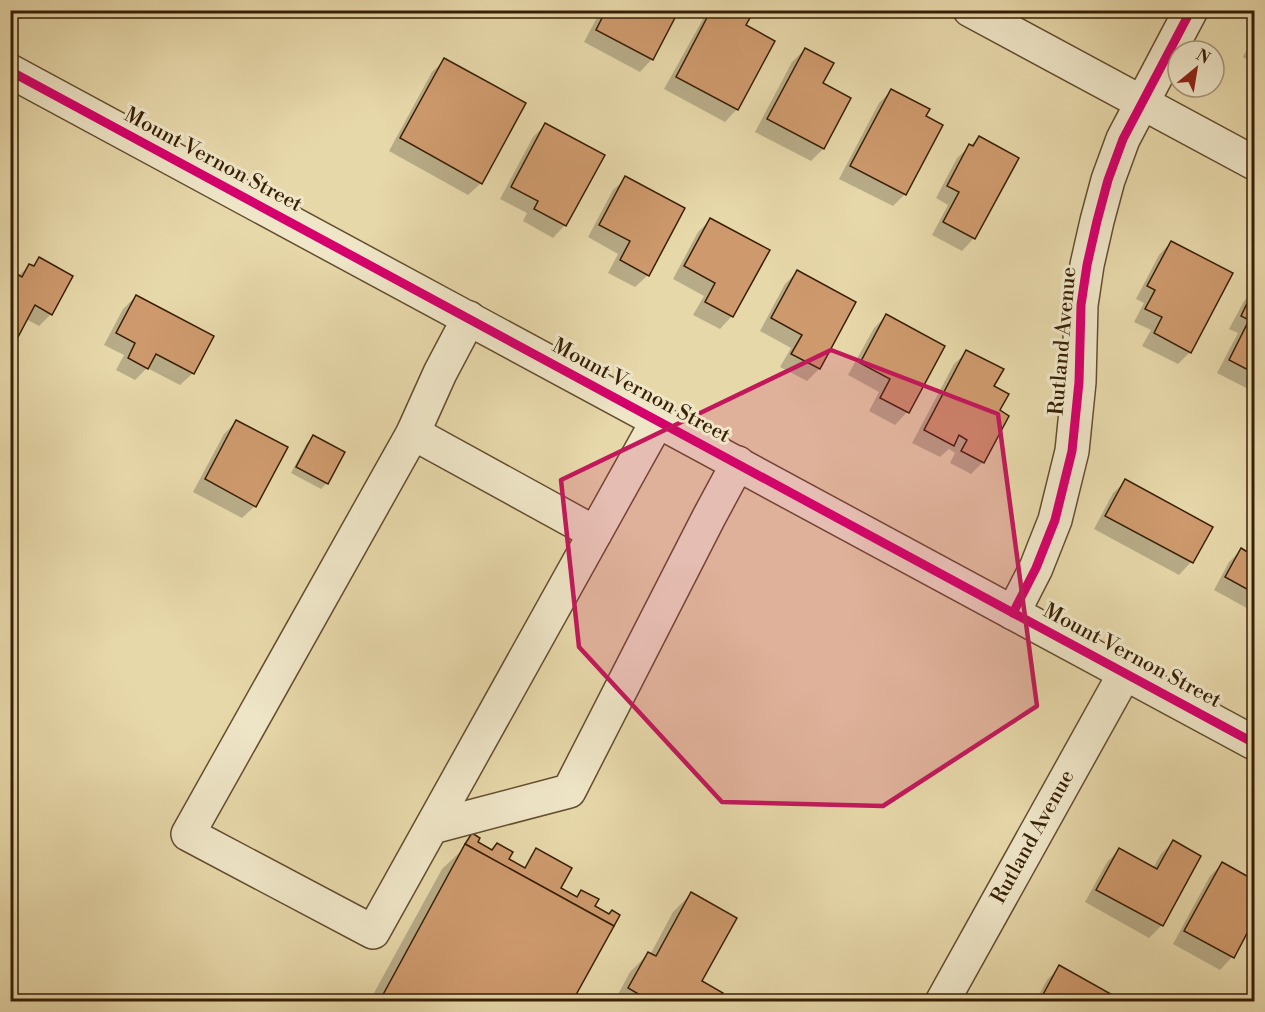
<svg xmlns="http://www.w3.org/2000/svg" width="1265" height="1012" viewBox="0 0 1265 1012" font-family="'Libre Bodoni',serif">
  <rect width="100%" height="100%" fill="#e7d8aa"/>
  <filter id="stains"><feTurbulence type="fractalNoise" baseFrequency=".00333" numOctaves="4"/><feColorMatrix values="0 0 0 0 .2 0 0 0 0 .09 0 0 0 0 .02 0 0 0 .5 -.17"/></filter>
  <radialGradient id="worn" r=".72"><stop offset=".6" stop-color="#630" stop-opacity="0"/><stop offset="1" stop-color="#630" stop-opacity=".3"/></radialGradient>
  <g fill="#0003">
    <path d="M601,10H677L652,59L640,72L584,42Z"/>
    <path d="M708,10H737L744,26L737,109L725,122L664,89Z"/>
    <path d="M1254,35V64L1243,57Z"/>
    <path d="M805,49L821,84L849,99L823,149L811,161L755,132L792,62Z"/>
    <path d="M445,60L481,183L468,195L389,151L432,72Z"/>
    <path d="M891,91L905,194L893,206L839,179L879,103Z"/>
    <path d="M545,125L565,225L553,238L523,221L527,213L500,199L533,137Z"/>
    <path d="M979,138L974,238L962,251L932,235L948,205L936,198L957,158Z"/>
    <path d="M626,178L648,275L635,287L608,273L618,254L588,237L613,190Z"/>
    <path d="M710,220L732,316L720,329L693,315L704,296L673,279L698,232Z"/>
    <path d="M1171,242L1190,352L1178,364L1142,346L1151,330L1134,322L1144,303L1136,299L1159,255Z"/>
    <path d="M39,259L51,314L39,326L26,319L17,336L10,343V272L18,276L29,266L31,267Z"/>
    <path d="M797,272L854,303L819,369L807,381L780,367L791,348L760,331L785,284Z"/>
    <path d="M1254,290V392L1217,373L1238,333L1229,329L1244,301Z"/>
    <path d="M136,296L193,373L180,385L147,368L135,380L116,370L124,355L104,345L123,309Z"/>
    <path d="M886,316L943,347L907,412L895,425L869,411L879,392L848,375L874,328Z"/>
    <path d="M967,352L992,386L998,411L983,462L971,474L950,463L955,453L949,449L940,457L912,443L954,364Z"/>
    <path d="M236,422L255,506L242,518L193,492L224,434Z"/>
    <path d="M313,437L327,483L321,489L291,473L307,443Z"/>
    <path d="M1126,481L1211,527L1191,562L1179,575L1094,529L1113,493Z"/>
    <path d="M1241,550L1254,557V612L1214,590L1229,562Z"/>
    <path d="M472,835L476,842L491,851L497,845L507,860L524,869L531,855L536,850L559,888L575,897L581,891L570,1002H369L442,869L460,852L466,841Z"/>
    <path d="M1173,842L1199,857L1162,925L1149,938L1085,902L1107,862L1119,850L1153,868L1161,854Z"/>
    <path d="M1222,864L1254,882V917L1232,957L1220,970L1173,944L1210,876Z"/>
    <path d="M691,894L700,982L716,1002H614L630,972L648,954L650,955L673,912Z"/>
    <path d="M1060,967L1122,1002H1035L1047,980Z"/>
  </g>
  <g fill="#ce9a6d" stroke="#381f05" stroke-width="1.5">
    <path d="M606,10H679L653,60L596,30Z"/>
    <path d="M711,10H740L751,16L746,25L775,41L738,110L676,77Z"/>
    <path d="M805,48L834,63L823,83L851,98L824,149L767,119Z"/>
    <path d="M444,58L526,103L482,184L400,138Z"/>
    <path d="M891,89L930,109L926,116L943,125L906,195L850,166Z"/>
    <path d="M545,123L605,155L566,226L534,209L538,201L511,187Z"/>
    <path d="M979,136L1019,158L975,239L943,222L959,192L947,186L969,144L973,146Z"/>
    <path d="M625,176L685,208L649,276L620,260L630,241L599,225Z"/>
    <path d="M710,218L770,250L733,317L705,302L715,283L684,266Z"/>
    <path d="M1171,241L1233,273L1191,353L1154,333L1162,317L1145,309L1155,290L1147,286Z"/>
    <path d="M39,257L73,276L52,315L35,305L18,337L10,333V270L22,277L29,264L34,266Z"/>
    <path d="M797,270L856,302L820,369L791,354L802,335L771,318Z"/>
    <path d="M1254,289V373L1229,360L1249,320L1241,316Z"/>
    <path d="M136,295L214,336L194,374L156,354L148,369L128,358L135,343L116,333Z"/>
    <path d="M886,314L945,346L909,413L880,398L890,379L860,363Z"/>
    <path d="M966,350L1004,369L994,386L1009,394L1000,410L1009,416L984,463L961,451L967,440L959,435L954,446L924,430Z"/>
    <path d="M236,420L288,447L256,507L205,479Z"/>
    <path d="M313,435L345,452L328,484L296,467Z"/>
    <path d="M1125,479L1213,527L1193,563L1105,516Z"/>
    <path d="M1241,548L1254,556V593L1225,577Z"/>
    <path d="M472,833L480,838L478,842L492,850L497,843L513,852L509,859L525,868L536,848L572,868L561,888L577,897L581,890L599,899L595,906L609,914L612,910L620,915L614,926L465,844Z"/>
    <path d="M1173,840L1201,856L1163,926L1096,890L1119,848L1157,869Z"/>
    <path d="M465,844L614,926L572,1002H379Z"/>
    <path d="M1222,862L1254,880V920L1234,958L1184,931Z"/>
    <path d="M691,892L737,918L702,981L723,993L718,1002H652L628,988L648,952L656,956Z"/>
    <path d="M1059,965L1125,1002H1039Z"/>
  </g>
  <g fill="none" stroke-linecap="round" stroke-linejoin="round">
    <defs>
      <g id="minor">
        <path d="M970,10L1254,163"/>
        <path d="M10,71L1254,743"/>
        <path d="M469,318L440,373L413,433L188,834L373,932L658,420"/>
        <path d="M413,433L595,533"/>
        <path d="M1013,613L1036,568L1055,520L1072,451L1079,382L1081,305L1087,265L1097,221L1108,180L1123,139L1191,10"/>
        <path d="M432,827L569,791L709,517L738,463"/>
        <path d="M942,1002L1125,673"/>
      </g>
    </defs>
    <use href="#minor" stroke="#644d2e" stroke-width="36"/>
    <use href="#minor" stroke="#efe6c8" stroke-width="33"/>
    <defs>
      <g id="cycleway">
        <path d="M10,71L1254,743"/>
        <path d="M1013,613L1036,568L1055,520L1072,451L1079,382L1081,305L1087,265L1097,221L1108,180L1123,139L1191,10"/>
      </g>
    </defs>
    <use href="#cycleway" stroke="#efe6c8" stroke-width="13"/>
    <use href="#cycleway" stroke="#d6006c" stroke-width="9"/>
  </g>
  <path fill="#c2185b" fill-opacity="0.2" stroke="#c2185b" stroke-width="4.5" stroke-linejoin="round" d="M831,350L998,414L1037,706L883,806L722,802L579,647L561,480Z"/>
  <g text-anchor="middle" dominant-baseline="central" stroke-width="6" stroke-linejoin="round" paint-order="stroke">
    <g font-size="21" fill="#381f05" stroke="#efe6c8">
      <text transform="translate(213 160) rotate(28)">Mount Vernon Street</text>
      <text transform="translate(1063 341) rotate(-85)">Rutland Avenue</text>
      <text transform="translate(641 391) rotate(28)">Mount Vernon Street</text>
      <text transform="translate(1132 656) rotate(28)">Mount Vernon Street</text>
      <text transform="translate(1033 837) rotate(-61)">Rutland Avenue</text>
    </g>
  </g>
  <rect width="1265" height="1012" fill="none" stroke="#e7d8aa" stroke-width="36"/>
  <rect x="12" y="12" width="1241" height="988" fill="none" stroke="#381f05" stroke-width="3"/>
  <rect x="18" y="18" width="1229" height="976" fill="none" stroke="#381f05" stroke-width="1.5"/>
  <g transform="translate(1196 69) rotate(30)"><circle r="28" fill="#efe6c8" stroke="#a6967a" stroke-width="1.5"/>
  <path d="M0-4.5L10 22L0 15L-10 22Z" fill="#8f2418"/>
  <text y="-9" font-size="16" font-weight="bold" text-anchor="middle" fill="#381f05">N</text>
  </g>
  <rect width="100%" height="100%" filter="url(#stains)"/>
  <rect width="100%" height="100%" fill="url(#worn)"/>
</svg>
